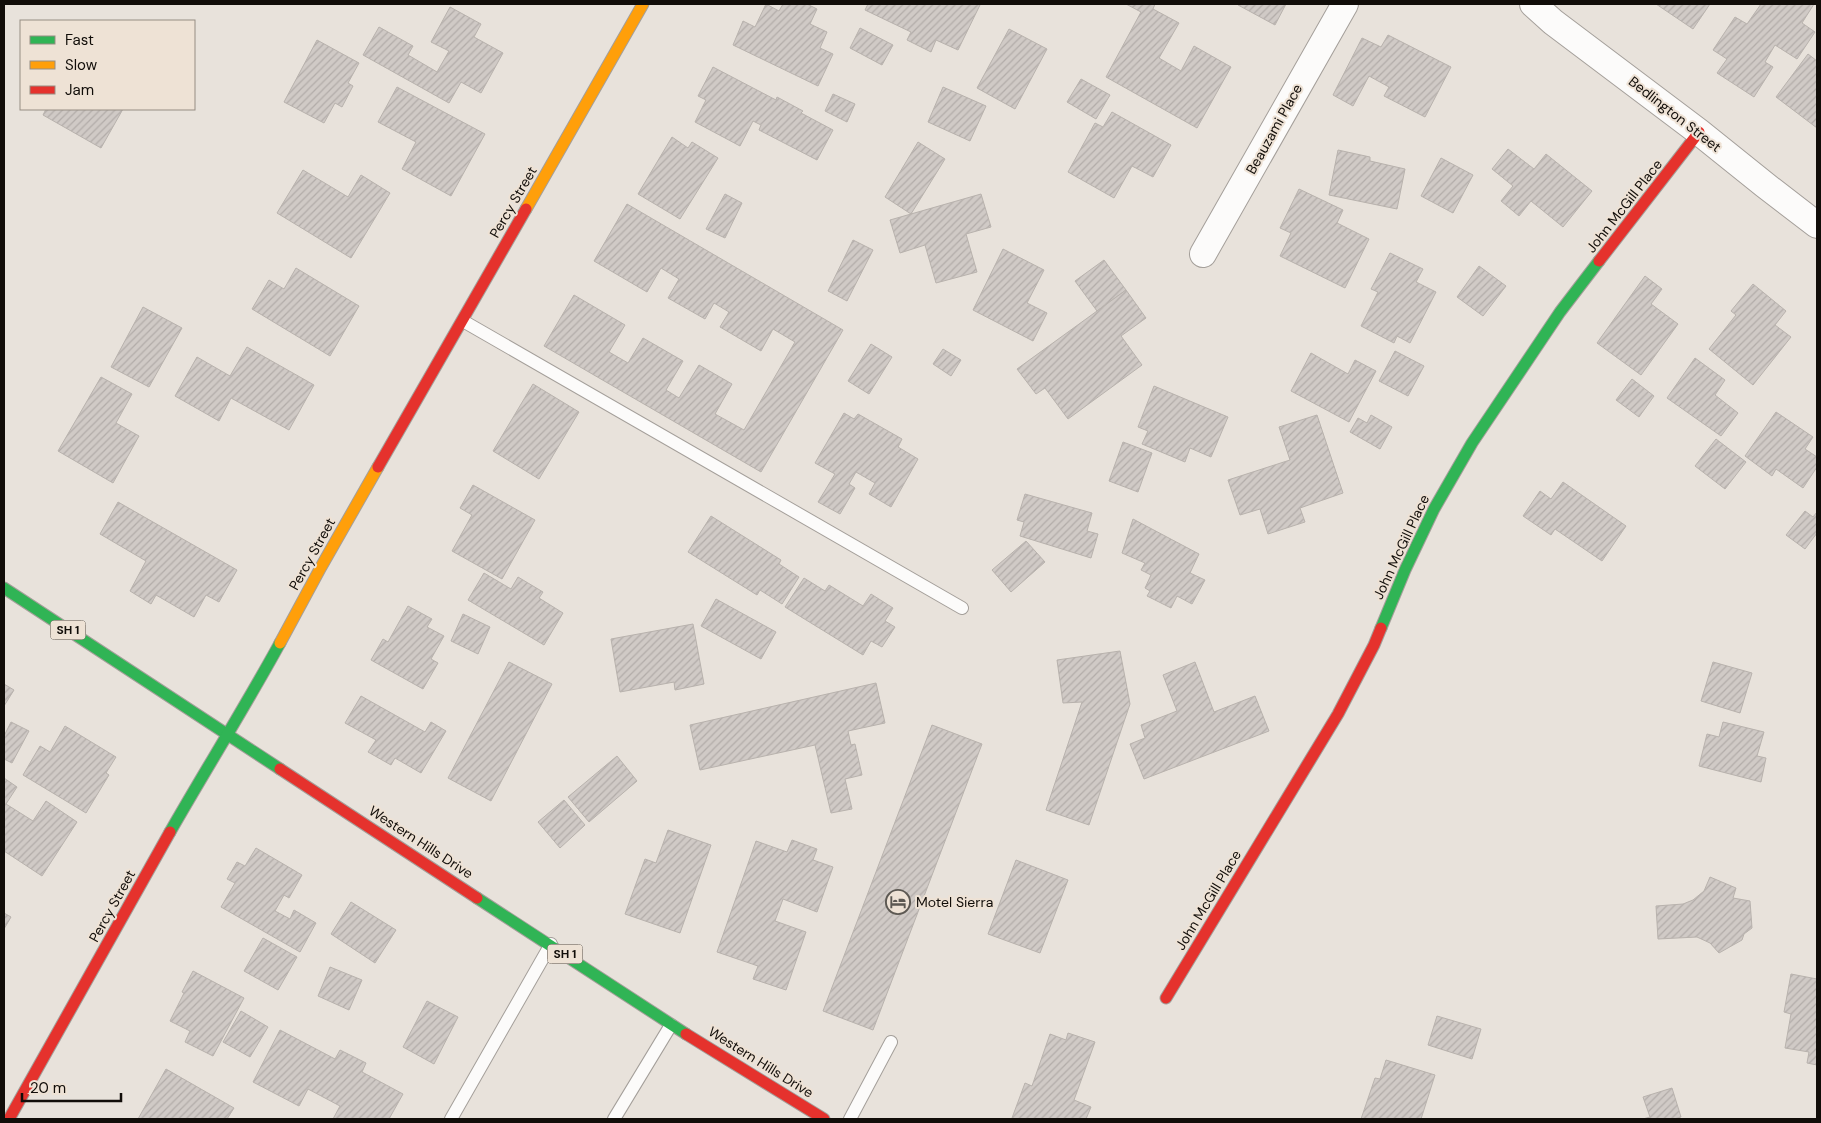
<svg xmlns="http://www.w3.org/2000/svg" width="1821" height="1123" viewBox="0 0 1821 1123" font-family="'DM Sans',sans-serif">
  <defs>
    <pattern id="building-hatch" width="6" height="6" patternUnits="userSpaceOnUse" patternTransform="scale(1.25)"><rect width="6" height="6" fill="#d0cac6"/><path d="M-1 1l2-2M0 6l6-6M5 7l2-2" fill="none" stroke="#b2aca9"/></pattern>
  </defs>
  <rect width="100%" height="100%" fill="#e8e2db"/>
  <g fill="url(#building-hatch)" stroke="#b8b2ad">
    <path d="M766,4L779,11L783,4H807L817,9L810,24L827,32L820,48L833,54L818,86L733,45L743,21L755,27Z"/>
    <path d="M868,4H977L980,5L958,50L936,40L931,52L907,40L911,32L865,10Z"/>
    <path d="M1126,4H1155L1153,9L1179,23L1159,58L1181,71L1194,46L1231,67L1197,128L1106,77L1141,12Z"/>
    <path d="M1238,4H1286L1275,25L1238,5Z"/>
    <path d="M1656,4H1710L1693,29Z"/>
    <path d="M1761,4H1814L1802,23L1815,32L1797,59L1775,45L1765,62L1773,67L1754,97L1717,73L1727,59L1713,50L1735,17L1747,24Z"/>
    <path d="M450,7L481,24L474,37L503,53L481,93L461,82L449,103L363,55L379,27L413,46L408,55L437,72L449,51L431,42Z"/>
    <path d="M860,28L893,45L882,65L850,48Z"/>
    <path d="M1009,29L1047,49L1015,109L977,88Z"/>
    <path d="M1388,35L1451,67L1425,117L1384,96L1389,87L1369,76L1353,106L1333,95L1362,38L1381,47Z"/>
    <path d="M317,40L359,63L348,83L353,86L342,107L335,103L324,123L284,102Z"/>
    <path d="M1808,54L1817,61V128L1776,97Z"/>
    <path d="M713,67L776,100L777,97L803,111L801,113L833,130L817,160L759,130L761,125L753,121L740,146L695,122L706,100L698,96Z"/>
    <path d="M1081,79L1110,95L1096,119L1067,102Z"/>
    <path d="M397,87L485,134L451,196L402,169L416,142L378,122Z"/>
    <path d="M943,87L986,106L970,141L928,122Z"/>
    <path d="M833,94L855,104L847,122L825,111Z"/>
    <path d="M46,109H123L101,148L43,115Z"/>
    <path d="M1112,112L1171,145L1153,177L1132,166L1114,198L1068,172L1095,123L1103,127Z"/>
    <path d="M672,137L688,148L692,142L718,158L680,219L638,194Z"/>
    <path d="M918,142L945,159L911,214L885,197Z"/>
    <path d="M1508,149L1534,169L1546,154L1592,191L1563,227L1531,201L1519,216L1501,201L1513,186L1492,169Z"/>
    <path d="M1338,150L1370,157V161L1405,169L1397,209L1329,195Z"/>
    <path d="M1441,158L1473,175L1453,213L1421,196Z"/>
    <path d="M303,170L348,197L361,175L390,193L351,258L277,213Z"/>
    <path d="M1299,189L1343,210L1337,223L1369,239L1345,288L1280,256L1291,233L1280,228Z"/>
    <path d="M725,194L742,203L725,238L706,229Z"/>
    <path d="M981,194L991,227L966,234L977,272L936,283L925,245L900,253L890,220Z"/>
    <path d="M627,204L843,330L761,472L544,346L574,295L625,325L609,352L628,363L643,338L683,361L666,390L679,398L699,365L732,384L715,414L744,430L795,342L773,329L761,351L720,327L729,312L714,303L705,319L668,298L679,279L661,268L647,292L594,261Z"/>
    <path d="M853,240L873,250L847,301L828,291Z"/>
    <path d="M1003,249L1044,270L1027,303L1047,313L1033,341L973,310Z"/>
    <path d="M1390,253L1423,269L1416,282L1436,292L1410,343L1397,336L1394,343L1361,326L1378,292L1371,289Z"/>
    <path d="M1104,260L1126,290L1097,311L1075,281Z"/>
    <path d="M1479,266L1506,286L1483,316L1457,297Z"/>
    <path d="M296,268L359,306L330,356L252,309L269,280L284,289Z"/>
    <path d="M1645,276L1662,289L1651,304L1678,324L1641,375L1597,343Z"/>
    <path d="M1753,284L1786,311L1775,325L1791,337L1753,385L1709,349L1736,315L1731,311Z"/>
    <path d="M1126,290L1146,318L1121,336L1142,365L1068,419L1045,388L1036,394L1017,369Z"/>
    <path d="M143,307L182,328L149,387L111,367Z"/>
    <path d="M871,344L892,357L869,394L848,381Z"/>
    <path d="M247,347L314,385L289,430L231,398L219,421L175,396L197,357L230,376Z"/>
    <path d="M943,349L961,360L951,376L933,364Z"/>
    <path d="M1395,351L1424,366L1408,396L1379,381Z"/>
    <path d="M1311,353L1348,374L1355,360L1376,371L1349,422L1291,391Z"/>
    <path d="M1695,358L1725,380L1715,395L1738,413L1721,436L1667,398Z"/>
    <path d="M101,377L132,394L116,423L139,436L113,483L58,451Z"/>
    <path d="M1632,379L1654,396L1639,417L1616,400Z"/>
    <path d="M533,384L579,412L539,479L493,451Z"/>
    <path d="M1154,386L1228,417L1211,457L1190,448L1185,462L1142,444L1148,431L1138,427Z"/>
    <path d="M1776,412L1813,437L1805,449L1817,457V467L1803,488L1776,469L1772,476L1745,456Z"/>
    <path d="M844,413L854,419L858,414L902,439L898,447L918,459L891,507L869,494L875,483L856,472L849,484L855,488L840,514L818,502L835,474L815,463Z"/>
    <path d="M1317,415L1343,493L1300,508L1305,522L1268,534L1260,509L1240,515L1228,480L1290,460L1279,427Z"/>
    <path d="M1371,415L1392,427L1380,449L1350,432L1358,418L1367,423Z"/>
    <path d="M1716,439L1746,462L1725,489L1695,466Z"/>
    <path d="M1123,442L1152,453L1138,492L1109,481Z"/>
    <path d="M1563,482L1626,526L1602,561L1555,529L1551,535L1523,516L1540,491L1551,499Z"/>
    <path d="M473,485L535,520L502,579L452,551L472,515L460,508Z"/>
    <path d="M1025,494L1092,513L1087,531L1098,534L1091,558L1020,536L1024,522L1017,520Z"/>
    <path d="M118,502L237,570L219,602L206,595L194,617L156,595L151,604L130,591L146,561L100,534Z"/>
    <path d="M1805,511L1813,517L1817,512V533L1805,549L1786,535Z"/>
    <path d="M711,516L781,560L779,564L799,577L782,604L760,590L757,595L688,552Z"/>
    <path d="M1133,519L1199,554L1190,573L1205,580L1192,604L1177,596L1171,608L1147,596L1150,591L1145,588L1151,575L1141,570L1145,563L1122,553Z"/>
    <path d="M1026,541L1045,562L1011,592L992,570Z"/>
    <path d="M484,573L511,589L518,577L543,592L539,598L563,613L544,645L468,600Z"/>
    <path d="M804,578L825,591L829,585L863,606L871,594L893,608L885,621L895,627L882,647L871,641L863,655L785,607Z"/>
    <path d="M716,599L776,632L761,659L701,626Z"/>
    <path d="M408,606L432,619L427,627L444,636L431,659L438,663L423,689L371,660L383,639L388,642Z"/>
    <path d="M463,614L490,627L478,654L451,641Z"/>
    <path d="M693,624L704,684L675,690L674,682L620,692L611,639Z"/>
    <path d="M1120,651L1130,704L1089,825L1046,810L1082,702L1063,703L1057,660Z"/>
    <path d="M509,662L552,684L491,801L448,778Z"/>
    <path d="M1195,662L1214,712L1255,696L1269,731L1144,779L1130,744L1145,738L1141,725L1177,711L1163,675Z"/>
    <path d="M1713,662L1752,673L1740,713L1701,701Z"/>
    <path d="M876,683L885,723L848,731L851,745L855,744L862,775L845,779L852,809L831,813L815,745L700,770L690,725Z"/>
    <path d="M4,684L14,690L4,706Z"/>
    <path d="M361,696L425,732L431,722L446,731L421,773L395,758L391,765L368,752L376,740L345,723Z"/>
    <path d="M11,722L29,731L12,763L4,759V736Z"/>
    <path d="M1723,722L1764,732L1757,756L1766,758L1761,782L1699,766L1707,734L1719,737Z"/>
    <path d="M932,725L982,744L873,1030L823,1011Z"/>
    <path d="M65,726L116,757L106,773L109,775L86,813L23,775L40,746L50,752Z"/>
    <path d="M617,756L637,781L589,822L568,797Z"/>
    <path d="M4,778L17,787L6,804L33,821L46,801L77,822L42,876L4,851Z"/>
    <path d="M564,800L585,825L560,848L538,822Z"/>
    <path d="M668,830L711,845L680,933L625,914L645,859L656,863Z"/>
    <path d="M792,840L817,849L813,860L833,867L817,912L783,899L775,921L806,932L786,990L753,979L758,966L717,952L756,841L787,852Z"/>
    <path d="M256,848L302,875L289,898L284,895L275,911L290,919L294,910L316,923L300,952L221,907L235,883L227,879L237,862L245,866Z"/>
    <path d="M1016,860L1068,880L1040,953L988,934Z"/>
    <path d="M1710,877L1736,888L1733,898L1750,901L1752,928L1744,934L1742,940L1719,953L1710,943L1697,937L1658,939L1656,906L1683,904L1693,900L1704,891Z"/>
    <path d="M351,902L396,930L375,963L331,934Z"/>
    <path d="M4,913L11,917L4,929Z"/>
    <path d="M263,938L297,957L278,990L244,971Z"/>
    <path d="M330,967L362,980L349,1010L318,996Z"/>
    <path d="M193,971L244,998L213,1056L185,1042L190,1031L170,1021L184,993L182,992Z"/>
    <path d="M1791,974L1817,979V1065L1807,1063L1809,1052L1785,1048L1791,1014L1784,1012Z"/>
    <path d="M427,1001L458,1017L434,1064L403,1047Z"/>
    <path d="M241,1011L268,1027L250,1057L223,1042Z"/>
    <path d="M1437,1016L1481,1029L1472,1059L1428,1045Z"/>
    <path d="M280,1030L335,1059L340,1050L366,1063L362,1072L403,1094L389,1119H333L340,1106L308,1089L299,1106L253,1082Z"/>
    <path d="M1068,1033L1095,1042L1074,1100L1091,1107L1086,1119H1017L1012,1118L1025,1083L1032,1086L1050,1034L1066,1040Z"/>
    <path d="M1386,1060L1435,1075L1421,1119H1361L1375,1078L1380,1079Z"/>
    <path d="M166,1069L234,1108L227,1119H138Z"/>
    <path d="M1672,1088L1681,1117L1674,1119H1643L1650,1117L1643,1097Z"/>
  </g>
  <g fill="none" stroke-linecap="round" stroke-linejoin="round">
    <defs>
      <g id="lane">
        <path d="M463,321L962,608"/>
        <path d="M451,1119L551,944"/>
        <path d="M614,1119L671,1025"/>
        <path d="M850,1119L891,1042"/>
      </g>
      <g id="street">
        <path d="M1533,4L1553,22L1699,132L1765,185L1817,225"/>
        <path d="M1203,254L1345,4"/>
      </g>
      <g id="fast">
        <path d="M4,588L280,769"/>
        <path d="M1381,628L1405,570L1434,509L1472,443L1560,312L1599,261"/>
        <path d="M170,832C206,769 245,707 280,643"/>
        <path d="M477,898L686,1034"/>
      </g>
      <g id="slow">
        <path d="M526,209L643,4"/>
        <path d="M280,643L321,567L378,467"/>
      </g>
      <g id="jam">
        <path d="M1599,261L1699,132"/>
        <path d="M378,467L526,209"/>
        <path d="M280,769L477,898"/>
        <path d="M1166,998L1338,714L1374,645L1381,628"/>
        <path d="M686,1034L824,1119"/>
        <path d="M9,1119L170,832"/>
      </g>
    </defs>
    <use href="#lane" stroke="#a49f9a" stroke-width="14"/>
    <use href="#street" stroke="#a49f9a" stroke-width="28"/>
    <use href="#fast" stroke="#a49f9a" stroke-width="13"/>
    <use href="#slow" stroke="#a49f9a" stroke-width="13"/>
    <use href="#jam" stroke="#a49f9a" stroke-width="13"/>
    <use href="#lane" stroke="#fcfbfa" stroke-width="12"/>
    <use href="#street" stroke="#fcfbfa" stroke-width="26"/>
    <use href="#fast" stroke="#30b455" stroke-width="11"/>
    <use href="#slow" stroke="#ff9f0a" stroke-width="11"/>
    <use href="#jam" stroke="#e5322d" stroke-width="11"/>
  </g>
  <defs>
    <symbol id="hotel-ring" viewBox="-11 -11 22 22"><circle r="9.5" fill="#eee2d5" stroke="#5c5852" stroke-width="1.5"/><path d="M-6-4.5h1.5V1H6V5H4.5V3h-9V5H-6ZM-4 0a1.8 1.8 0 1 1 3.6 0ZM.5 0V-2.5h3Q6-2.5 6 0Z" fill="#5c5852"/></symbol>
  </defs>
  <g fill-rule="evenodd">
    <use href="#hotel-ring" x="884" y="888" width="28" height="28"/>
  </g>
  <g text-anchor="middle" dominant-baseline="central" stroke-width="4" stroke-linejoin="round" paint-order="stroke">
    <g fill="#eee2d5" stroke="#534d46" stroke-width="1">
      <rect x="50.5" y="620.5" width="35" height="19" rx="4"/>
      <rect x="547.5" y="944.5" width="35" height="19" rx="4"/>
    </g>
    <g font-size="12" font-weight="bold" fill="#110d09">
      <text x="68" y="630">SH 1</text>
      <text x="565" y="954">SH 1</text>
    </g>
    <g font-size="14" fill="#110d09" stroke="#eee2d5">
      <text transform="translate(1675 114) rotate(38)">Bedlington Street</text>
      <text transform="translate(1274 129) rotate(-61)">Beauzami Place</text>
      <text transform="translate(513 202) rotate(-60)">Percy Street</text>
      <text transform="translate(1624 206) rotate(-52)">John McGill Place</text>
      <text transform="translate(1401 547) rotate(-65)">John McGill Place</text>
      <text transform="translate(312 554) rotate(-61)">Percy Street</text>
      <text transform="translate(421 842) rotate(33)">Western Hills Drive</text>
      <text transform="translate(1208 900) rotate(-59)">John McGill Place</text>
      <text transform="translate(112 906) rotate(-61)">Percy Street</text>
      <text transform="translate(761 1062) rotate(32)">Western Hills Drive</text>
    </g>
    <g font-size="14" fill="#110d09" stroke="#eee2d5" text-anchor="start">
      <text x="916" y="902">Motel Sierra</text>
    </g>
  </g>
  <rect width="1821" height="1123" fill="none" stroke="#110d09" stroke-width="10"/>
  <rect x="20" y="20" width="175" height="90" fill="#eee2d5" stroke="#968d83"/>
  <rect x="30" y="36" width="25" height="8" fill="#30b455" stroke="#968d83"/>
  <text x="65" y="45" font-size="15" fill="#110d09">Fast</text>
  <rect x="30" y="61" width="25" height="8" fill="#ff9f0a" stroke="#968d83"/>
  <text x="65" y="70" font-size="15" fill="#110d09">Slow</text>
  <rect x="30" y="86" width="25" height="8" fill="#e5322d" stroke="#968d83"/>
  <text x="65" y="95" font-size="15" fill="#110d09">Jam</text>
  <path d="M22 1093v8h99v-8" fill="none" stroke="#110d09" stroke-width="2.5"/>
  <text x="30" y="1093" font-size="15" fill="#110d09" stroke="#eee2d5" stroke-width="4" paint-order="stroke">20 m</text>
</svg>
